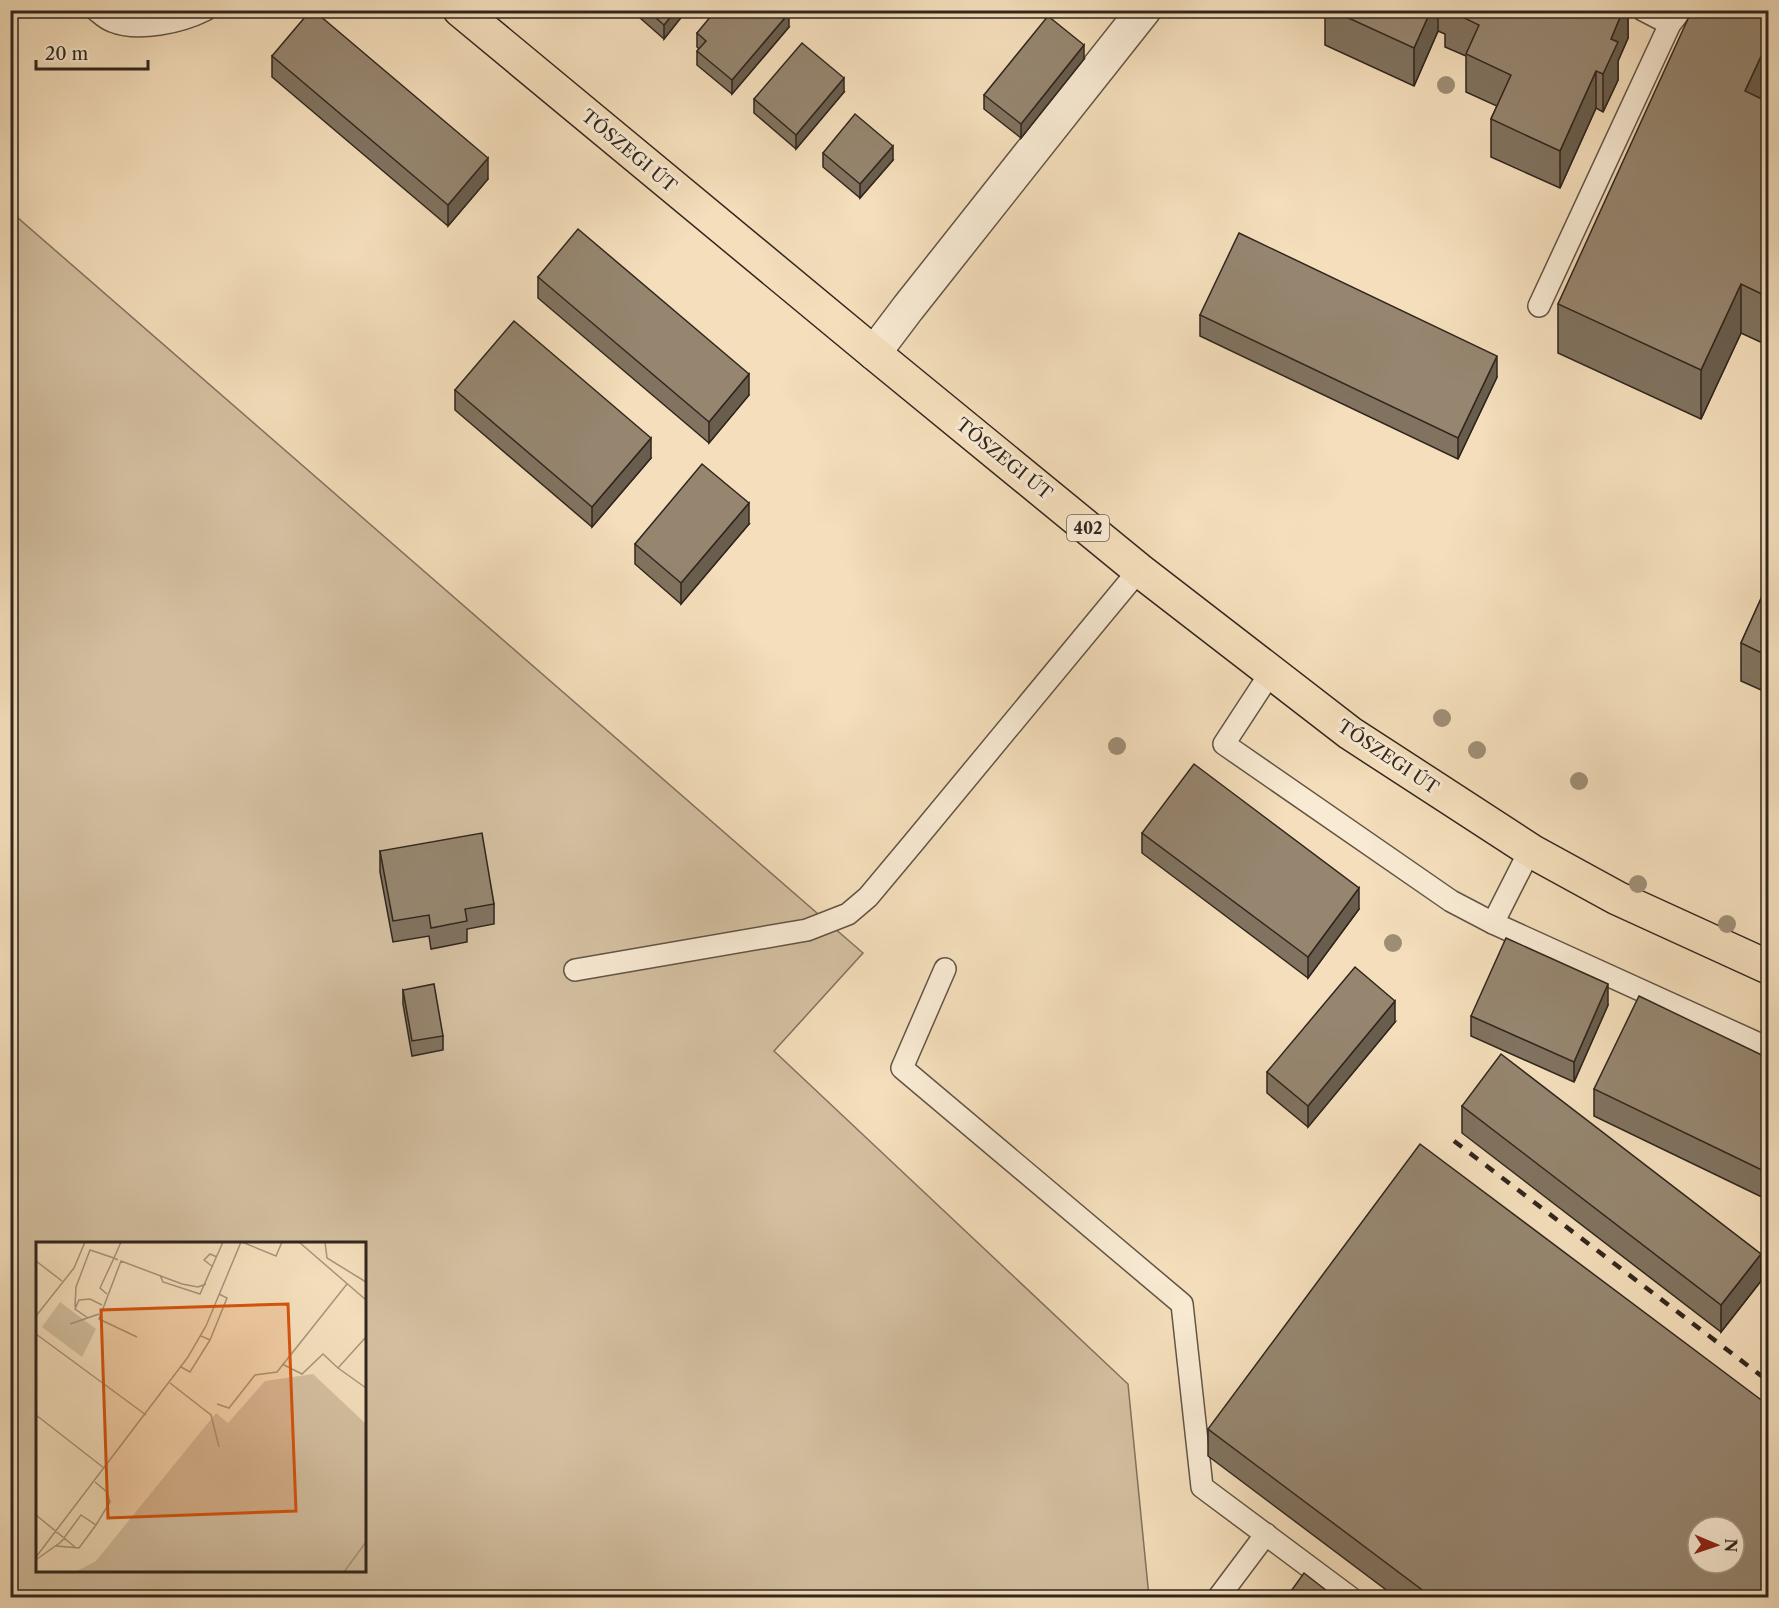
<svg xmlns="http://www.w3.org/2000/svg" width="1779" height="1608" viewBox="0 0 1779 1608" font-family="'Libre Caslon Text',serif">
  <rect width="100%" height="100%" fill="#f4debb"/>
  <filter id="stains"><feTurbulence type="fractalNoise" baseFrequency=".00333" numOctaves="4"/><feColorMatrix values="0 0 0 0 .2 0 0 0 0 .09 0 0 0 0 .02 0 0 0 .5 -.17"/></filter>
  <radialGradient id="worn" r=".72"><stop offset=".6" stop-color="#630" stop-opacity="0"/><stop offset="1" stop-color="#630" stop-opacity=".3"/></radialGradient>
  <path fill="#d3bfa0" stroke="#82725f" stroke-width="1.5" fill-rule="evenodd" d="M10,211L863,953L774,1051L1128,1384L1149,1597H11ZM38,1244H364V1570H38Z"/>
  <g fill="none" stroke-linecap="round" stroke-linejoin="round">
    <defs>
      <g id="lane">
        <path d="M96,10C101,14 106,19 112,21C138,32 181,22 205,10"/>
        <path d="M1643,10L1670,24"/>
        <path d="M1539,306L1670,24L1681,10"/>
        <path d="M1271,672L1224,744L1451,901L1493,923"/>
        <path d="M1530,850L1493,923L1768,1048"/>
        <path d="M945,969L902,1068L1182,1304L1202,1487L1351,1598"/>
        <path d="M575,970L807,930L848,914L868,897L914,842L1139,570"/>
        <path d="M1218,1598L1266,1534"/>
      </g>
      <path id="street" d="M874,353L908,308L1144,10"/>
      <path id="primary" d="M460,10L874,353L1139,570L1350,733L1533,852L1617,898L1768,967"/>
    </defs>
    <use href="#lane" stroke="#625445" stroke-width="24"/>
    <use href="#street" stroke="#625445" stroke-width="36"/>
    <use href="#primary" stroke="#31261e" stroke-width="36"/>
    <use href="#lane" stroke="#f8ead3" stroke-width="21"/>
    <use href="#street" stroke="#f8ead3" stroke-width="33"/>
    <use href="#primary" stroke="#f4debb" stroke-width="33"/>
    <path stroke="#31261e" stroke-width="4.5" stroke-dasharray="10 10" stroke-linecap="butt" d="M1454,1141L1768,1381"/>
  </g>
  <g fill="#9f8e76">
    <circle cx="1446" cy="85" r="9"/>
    <circle cx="1442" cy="718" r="9"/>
    <circle cx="1117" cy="746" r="9"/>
    <circle cx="1477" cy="750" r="9"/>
    <circle cx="1579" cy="781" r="9"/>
    <circle cx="1638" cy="884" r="9"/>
    <circle cx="1727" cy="924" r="9"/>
    <circle cx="1393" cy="943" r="9"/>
  </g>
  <g fill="#817360" stroke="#31261e" stroke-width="1.5">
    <path d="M631,10H687L664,39Z"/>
    <path d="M1325,10H1628V38L1618,61V80L1603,112L1596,108L1560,188L1491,157V119L1497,106L1466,92V56L1445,47V34L1438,31L1414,86L1325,45Z"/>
    <path d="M1768,10V90L1764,100L1768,102V379L1767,378V345L1741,333L1701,419L1558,353V304Z"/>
    <path d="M789,27L732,94L697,65V51L699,49L697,47V33Z"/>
    <path d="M272,56L488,179L448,226L272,77Z"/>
    <path d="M1084,59L1021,138L984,109V95Z"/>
    <path d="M844,92L796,149L754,113V99Z"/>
    <path d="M823,153L893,160L860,198L823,167Z"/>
    <path d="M538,277L749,395L709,443L538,298Z"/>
    <path d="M1200,315L1497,377L1458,459L1200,336Z"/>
    <path d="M455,390L651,458L592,527L455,410Z"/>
    <path d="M749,524L681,604L635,564V544Z"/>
    <path d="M1768,583V693L1741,681V643Z"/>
    <path d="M1142,833L1359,909L1308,978L1142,853Z"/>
    <path d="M380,851L494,904V924L467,929V942L431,949L429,936L393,942L380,872Z"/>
    <path d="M403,990L443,1036V1050L412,1056L403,1004Z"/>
    <path d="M1608,1005L1574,1082L1471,1036V1016Z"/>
    <path d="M1395,1022L1308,1127L1267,1093V1072Z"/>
    <path d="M1768,1058V1200L1594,1116V1089Z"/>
    <path d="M1462,1106L1761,1281L1721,1332L1462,1133Z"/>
    <path d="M1208,1429L1768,1598H1397L1208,1456Z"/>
  </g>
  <g fill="#695e4e" stroke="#31261e" stroke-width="1.5">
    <path d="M676,10H687L664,39V25Z"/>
    <path d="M1431,10H1438V31L1414,86V48Z"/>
    <path d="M1623,10H1628V38L1618,61V80L1603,112V74L1611,39Z"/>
    <path d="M789,13V27L732,94V80Z"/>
    <path d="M1768,41V90L1745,140V91Z"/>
    <path d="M1084,45V59L1021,138V124Z"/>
    <path d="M1596,71V108L1560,188V151Z"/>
    <path d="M844,78V92L796,149V135Z"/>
    <path d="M893,146V160L860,198V184Z"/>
    <path d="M488,158V179L448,226V205Z"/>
    <path d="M1741,284V333L1701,419V370Z"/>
    <path d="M1497,356V377L1458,459V438Z"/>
    <path d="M749,374V395L709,443V422Z"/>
    <path d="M651,438V458L592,527V507Z"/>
    <path d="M749,503V524L681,604V583Z"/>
    <path d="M1359,888V909L1308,978V957Z"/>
    <path d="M1608,984V1005L1574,1082V1062Z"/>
    <path d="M1395,1001V1022L1308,1127V1106Z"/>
    <path d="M1761,1254V1281L1721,1332V1305Z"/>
  </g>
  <g fill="#968670" stroke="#31261e" stroke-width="1.5" fill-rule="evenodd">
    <path d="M311,10H313L488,158L448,205L272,56Z"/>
    <path d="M647,10H676L664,25Z"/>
    <path d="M716,10H720L726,16L731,10H786L789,13L732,80L697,51L706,41L697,33Z"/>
    <path d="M1331,10H1431L1414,48Z"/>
    <path d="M1448,10H1623L1611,39L1618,42L1603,74L1596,71L1560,151L1491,119L1511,75L1466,54L1479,25Z"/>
    <path d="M1692,10H1768V41L1745,91L1768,102V297L1741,284L1701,370L1558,304Z"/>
    <path d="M1048,16L1084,45L1021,124L984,95Z"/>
    <path d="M802,43L844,78L796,135L754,99Z"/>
    <path d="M855,114L893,146L860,184L823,153Z"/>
    <path d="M578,229L749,374L709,422L538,277Z"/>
    <path d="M1239,233L1497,356L1458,438L1200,315Z"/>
    <path d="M514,321L651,438L592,507L455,390Z"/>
    <path d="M702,464L749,503L681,583L635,544Z"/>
    <path d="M1768,583V656L1741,643Z"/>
    <path d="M1194,764L1359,888L1308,957L1142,833Z"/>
    <path d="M482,833L494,904L465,909L467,921L431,928L429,915L393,921L380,851Z"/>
    <path d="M1506,938L1608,984L1574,1062L1471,1016Z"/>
    <path d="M1355,967L1395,1001L1308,1106L1267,1072Z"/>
    <path d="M434,984L443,1036L412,1041L403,990Z"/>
    <path d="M1639,996L1768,1058V1173L1594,1089Z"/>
    <path d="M1501,1054L1761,1254L1721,1305L1462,1106Z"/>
    <path d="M1420,1144L1768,1405V1598H1433L1208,1429ZM1698,1527H1734V1563H1698Z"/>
    <path d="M1304,1573L1336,1598H1286Z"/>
  </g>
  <g text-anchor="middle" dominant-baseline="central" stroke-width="6" stroke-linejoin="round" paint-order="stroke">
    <rect fill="#f8ead3" stroke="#6d6154" stroke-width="1.5" x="1067" y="515" width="42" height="26" rx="4.5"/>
    <g font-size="16" font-weight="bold" fill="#31261e">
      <text x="1088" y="528">402</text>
    </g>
    <g font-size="18" fill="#31261e" stroke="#f8ead3">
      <text transform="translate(629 151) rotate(40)">TÓSZEGI ÚT</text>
      <text transform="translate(1004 459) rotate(39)">TÓSZEGI ÚT</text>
      <text transform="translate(1388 757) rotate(34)">TÓSZEGI ÚT</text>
    </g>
  </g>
  <g transform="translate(36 1242)">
    <rect width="330" height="330" fill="#f4debb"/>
    <path d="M24,60L60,87L46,115L6,85ZM277,132L330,182V330H39L60,319L180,171L192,181L229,139Z" fill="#d3bfa0"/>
    <path fill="none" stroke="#a6947c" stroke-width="1.5" d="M206,0L240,14L246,0M263,0L330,58M289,0L291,16L330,40M0,19L26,39M177,25L168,18L174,12L181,15M124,33L127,40L164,52L187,0M71,52L64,46L78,16L82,18M39,65L40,45L54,8L78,16L85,0M0,74L38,26L49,0M52,76L39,67L43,58L54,57L66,63M34,82L63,72M0,92L110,173M165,94L174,98L191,56L183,52M101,95L63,77L85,19L146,42L162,45L170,42M246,122L266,132L287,112L302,126L330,95M145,125L154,130L174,98M302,126L330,146M134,141L175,173L183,205M181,162L193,166L219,133L241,130L311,42M0,173L68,226M0,273L39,305M20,304L43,306L60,283M0,315L152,115L170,84L205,0M1,317L25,300L45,273L60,283L74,260L71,250L59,240M308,330L330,300"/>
    <path fill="#d6540e" fill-opacity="0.15" stroke="#d6540e" stroke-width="3" d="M252,62L260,269L72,276L65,68Z"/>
    <rect width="330" height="330" fill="none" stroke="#31261e" stroke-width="3"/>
  </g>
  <rect width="1779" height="1608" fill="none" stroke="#f4debb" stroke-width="36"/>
  <rect x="12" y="12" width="1755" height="1584" fill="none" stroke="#31261e" stroke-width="3"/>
  <rect x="18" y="18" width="1743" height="1572" fill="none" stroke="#31261e" stroke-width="1.5"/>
  <g transform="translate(1716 1545) rotate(92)"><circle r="28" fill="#f8ead3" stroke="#a89c8b" stroke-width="1.5"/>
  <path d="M0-4.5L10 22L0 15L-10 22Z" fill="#8f2418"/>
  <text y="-9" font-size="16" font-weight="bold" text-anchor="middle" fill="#31261e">N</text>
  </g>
  <path d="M36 60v9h112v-9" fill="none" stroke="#31261e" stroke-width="3"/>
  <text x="45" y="60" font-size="18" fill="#31261e" stroke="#f8ead3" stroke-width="4.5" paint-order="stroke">20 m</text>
  <rect width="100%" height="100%" filter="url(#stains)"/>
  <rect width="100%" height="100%" fill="url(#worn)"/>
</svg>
